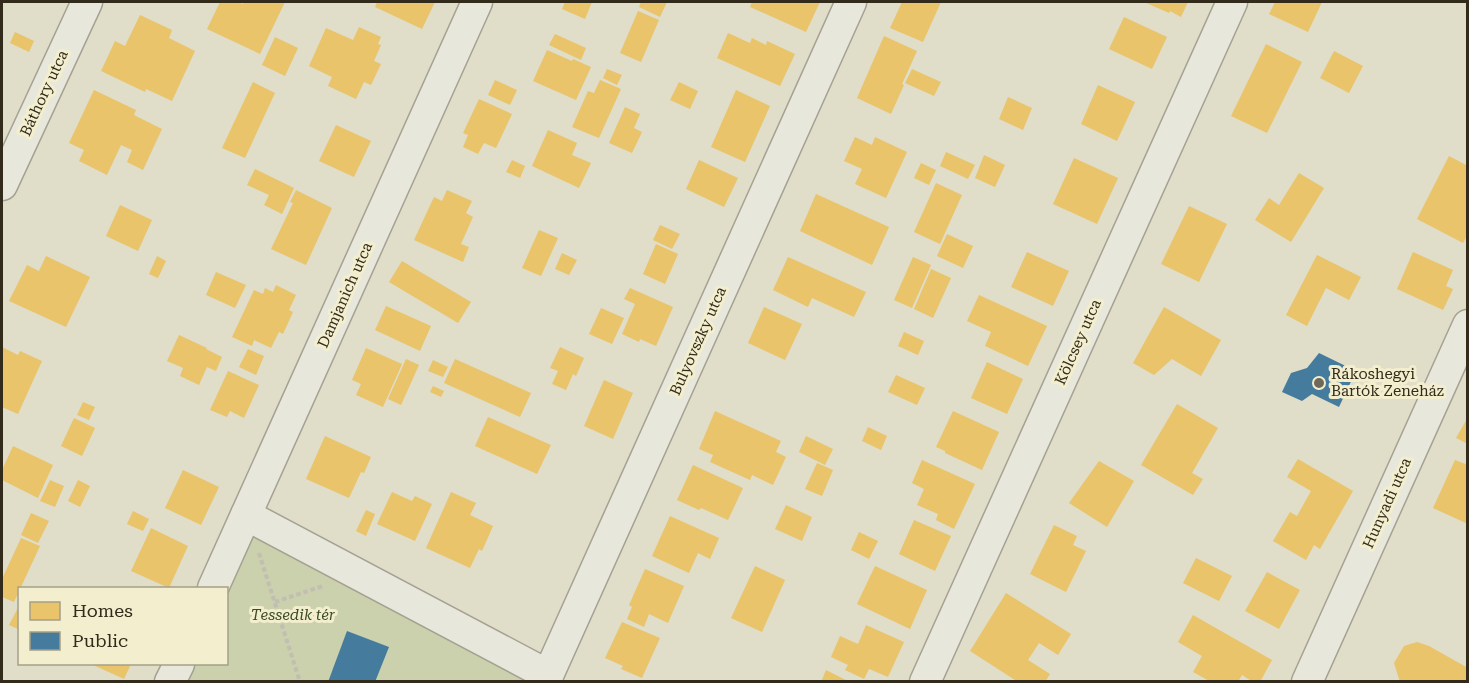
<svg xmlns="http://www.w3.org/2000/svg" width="1469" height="683" viewBox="0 0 1469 683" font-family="'Roboto Serif',serif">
  <rect width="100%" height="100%" fill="#e0ddc9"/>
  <path fill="#cad1ac" d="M246,515L545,682H170L179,664H226V588Z"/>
  <g fill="#e9c46a">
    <path d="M220,2H238L243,4L244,2H285L260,54L207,29Z"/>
    <path d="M377,2H435L422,29L375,7Z"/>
    <path d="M565,2H592L585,19L562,9Z"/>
    <path d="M641,2H667L660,17L639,7Z"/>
    <path d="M752,2H820L806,32L750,7Z"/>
    <path d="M902,2H941L923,42L890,28Z"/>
    <path d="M1144,2H1188L1181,17L1170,11L1169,13Z"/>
    <path d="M1275,2H1322L1308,32L1269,14Z"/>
    <path d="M638,11L659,20L641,62L620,53Z"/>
    <path d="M140,15L172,30L169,38L195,51L172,101L146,89L145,92L101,71L115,41L125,46Z"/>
    <path d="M1124,17L1167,37L1152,69L1109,49Z"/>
    <path d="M359,27L381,37L378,44L381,45L374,61L381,64L371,85L364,82L356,99L328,86L332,77L309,66L326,28L353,40Z"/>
    <path d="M15,32L34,41L29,52L10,43Z"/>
    <path d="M728,33L750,43L752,38L766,45L767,41L795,54L780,86L717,58Z"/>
    <path d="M555,34L586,48L581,60L549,45Z"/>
    <path d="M884,36L917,51L902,84L904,85L891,114L857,98Z"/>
    <path d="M275,37L298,48L285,76L262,65Z"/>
    <path d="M1266,44L1302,62L1267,133L1231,116Z"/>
    <path d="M547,50L572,61L573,59L591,67L576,100L533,81Z"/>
    <path d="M1334,51L1363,66L1349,93L1320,78Z"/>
    <path d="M607,69L622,75L617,85L603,78Z"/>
    <path d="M912,69L941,82L934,96L905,83Z"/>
    <path d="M495,80L517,90L510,105L488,95Z"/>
    <path d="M600,80L621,89L599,138L572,127L588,91L594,93Z"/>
    <path d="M253,82L275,93L245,158L222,148Z"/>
    <path d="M679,82L698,91L690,109L670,100Z"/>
    <path d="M1098,85L1135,102L1117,141L1081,124Z"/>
    <path d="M94,90L136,110L134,115L162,129L143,170L127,162L132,150L121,145L107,175L79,161L84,150L69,143Z"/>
    <path d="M736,90L770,106L745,162L711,147Z"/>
    <path d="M1008,97L1032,108L1023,130L999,119Z"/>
    <path d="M479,99L512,114L496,148L484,143L478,154L463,147L468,135L463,133Z"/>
    <path d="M625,107L640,114L634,128L642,132L632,153L609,143Z"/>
    <path d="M336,125L371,141L354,177L319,161Z"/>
    <path d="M548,130L577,143L572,155L591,163L579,188L532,166Z"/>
    <path d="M855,137L872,145L875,137L907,152L886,198L855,184L862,169L844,161Z"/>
    <path d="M946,152L975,165L968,179L940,166Z"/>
    <path d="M984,155L1005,165L995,187L975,178Z"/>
    <path d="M1449,156L1468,166V234L1463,243L1417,219Z"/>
    <path d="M1074,158L1118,178L1097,224L1053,204Z"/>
    <path d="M512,160L525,166L520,178L506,172Z"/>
    <path d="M699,160L738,178L724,207L686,189Z"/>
    <path d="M921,163L936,170L929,185L914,178Z"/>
    <path d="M255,169L294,188L282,214L264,205L269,195L247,185Z"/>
    <path d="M1299,173L1324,188L1291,242L1255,220L1269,198L1279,205Z"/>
    <path d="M936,183L962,195L940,244L914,232Z"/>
    <path d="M296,190L332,208L306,265L271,249L293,203L290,202Z"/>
    <path d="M447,190L472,201L466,213L473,217L461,244L469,247L463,262L414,240L434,197L442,201Z"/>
    <path d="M816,194L889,227L872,265L800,231Z"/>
    <path d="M120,205L152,220L138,251L106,236Z"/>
    <path d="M1189,206L1227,224L1199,282L1161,264Z"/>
    <path d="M660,225L680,234L672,249L653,240Z"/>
    <path d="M539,230L558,238L541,276L522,268Z"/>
    <path d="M947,234L973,246L963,268L937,256Z"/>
    <path d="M656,244L678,254L665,284L643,274Z"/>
    <path d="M1027,252L1069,271L1053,306L1011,287Z"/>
    <path d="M1413,252L1453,270L1446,286L1453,289L1443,310L1397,289Z"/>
    <path d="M562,253L577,260L569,275L555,269Z"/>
    <path d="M1317,255L1361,277L1349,300L1326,288L1307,326L1286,315Z"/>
    <path d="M46,256L90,277L66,327L9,301L27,265L39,271Z"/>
    <path d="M157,256L166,261L158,278L149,274Z"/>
    <path d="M788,257L866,292L854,317L812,298L808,307L773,290Z"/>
    <path d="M913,257L931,265L912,308L894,300Z"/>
    <path d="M402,261L471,302L458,323L389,282Z"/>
    <path d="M931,269L951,278L933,318L914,309Z"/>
    <path d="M216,272L246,285L235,308L206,295Z"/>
    <path d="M276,285L296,295L289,310L293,312L283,334L279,332L271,348L254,340L252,346L232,337L254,290L263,294L265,288L273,292Z"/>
    <path d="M630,288L673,307L656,346L640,339L639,342L622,334L635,304L624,299Z"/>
    <path d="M979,295L1047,326L1028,366L985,346L991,332L967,321Z"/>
    <path d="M386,306L431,326L420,351L375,330Z"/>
    <path d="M764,307L802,324L785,360L748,343Z"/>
    <path d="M1164,307L1221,340L1201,376L1172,359L1154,375L1133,363Z"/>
    <path d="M601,308L624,318L612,344L589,334Z"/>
    <path d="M904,332L924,341L918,355L898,346Z"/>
    <path d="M179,335L207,348L206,349L222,357L216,371L207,367L199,385L180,376L183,368L167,361Z"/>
    <path d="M2,347L18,355L20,351L42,361L18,414L2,407Z"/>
    <path d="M560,347L584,358L576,376L573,374L566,390L552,384L558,371L550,368Z"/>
    <path d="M366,348L402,364L383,407L356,395L361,384L352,380Z"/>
    <path d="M248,349L264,356L256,375L239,367Z"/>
    <path d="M406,359L419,365L401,405L388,399Z"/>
    <path d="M455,359L531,393L520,417L444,383Z"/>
    <path d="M433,360L448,367L443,377L428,371Z"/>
    <path d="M987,362L1023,379L1007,414L971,398Z"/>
    <path d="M228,371L259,385L244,418L230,411L227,417L210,410Z"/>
    <path d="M896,375L925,388L917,405L888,392Z"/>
    <path d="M604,380L633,393L613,439L584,426Z"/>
    <path d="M433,386L444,391L441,397L430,392Z"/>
    <path d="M83,402L95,407L89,420L77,415Z"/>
    <path d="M1177,404L1218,428L1192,473L1203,479L1193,495L1141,465Z"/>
    <path d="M715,411L781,441L776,452L786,457L773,485L752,475L750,480L710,462L713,455L699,449Z"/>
    <path d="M953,411L999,432L982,470L945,453V451L936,447Z"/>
    <path d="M488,417L551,445L537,474L475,446Z"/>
    <path d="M1468,417V444L1456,438Z"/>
    <path d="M74,418L95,428L82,456L61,446Z"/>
    <path d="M868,427L887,436L881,450L862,441Z"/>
    <path d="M325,436L371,457L364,473L361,472L349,498L306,479Z"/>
    <path d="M806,436L833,449L825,465L799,452Z"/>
    <path d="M13,446L53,465L38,498L2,480V470Z"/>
    <path d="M1298,459L1353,491L1320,549L1314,545L1306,560L1273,541L1290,512L1297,516L1311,491L1287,477Z"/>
    <path d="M922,460L975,484L954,529L936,520L938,514L917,505L924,489L912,483Z"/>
    <path d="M1455,460L1468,465V524L1433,508Z"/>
    <path d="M1099,461L1134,481L1107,527L1069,503Z"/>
    <path d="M817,463L833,470L822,496L805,489Z"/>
    <path d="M693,465L743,488L728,520L701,508L699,510L677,500Z"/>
    <path d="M183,470L219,487L201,525L165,508Z"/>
    <path d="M50,480L64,486L55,507L40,501Z"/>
    <path d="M78,480L90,486L80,507L68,501Z"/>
    <path d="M392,492L412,501L415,496L432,504L415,541L377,524Z"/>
    <path d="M451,492L476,503L470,515L493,526L482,551L479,549L470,568L426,548Z"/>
    <path d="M786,505L812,517L802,541L775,529Z"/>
    <path d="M366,510L375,514L366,536L356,531Z"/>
    <path d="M133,511L149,519L143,531L127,524Z"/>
    <path d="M31,513L49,521L38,543L21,535Z"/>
    <path d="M670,516L719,538L710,559L698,553L689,573L652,556Z"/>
    <path d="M914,520L951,536L935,571L899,554Z"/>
    <path d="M1054,525L1077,536L1073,545L1086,551L1066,592L1030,574Z"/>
    <path d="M151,528L188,546L169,588L131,571Z"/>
    <path d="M859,532L878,541L869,559L851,550Z"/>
    <path d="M21,538L40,546L14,602L2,597V579Z"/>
    <path d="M1196,558L1232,576L1219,601L1183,583Z"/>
    <path d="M755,566L785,580L762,632L731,618Z"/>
    <path d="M875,566L927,590L910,629L857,604Z"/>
    <path d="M645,569L684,586L668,623L649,614L644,627L627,619L632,607L629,605Z"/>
    <path d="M1267,572L1300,590L1279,629L1245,611Z"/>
    <path d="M1006,593L1071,634L1058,655L1039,643L1028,660L1050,674L1045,682H1018L970,651Z"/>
    <path d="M20,604V630L9,625Z"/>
    <path d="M1193,615L1272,660L1260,682H1253L1242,675L1238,682H1211L1193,672L1202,656L1178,642Z"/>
    <path d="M622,622L660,638L642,678L621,669L623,666L605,658Z"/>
    <path d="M866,625L904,642L888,677L869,669L864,679L845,670L848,665L831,657L840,636L858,644Z"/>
    <path d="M1417,642L1429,646L1468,668V682H1400L1394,663L1404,646Z"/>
    <path d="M91,664H131L124,679Z"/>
    <path d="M826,670L850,682H821Z"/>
  </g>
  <g fill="#457b9d">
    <path d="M1319,353L1356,371L1339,407L1312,394L1302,401L1282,392L1291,373L1307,368Z"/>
    <path d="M347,631L389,647L375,682H328Z"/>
  </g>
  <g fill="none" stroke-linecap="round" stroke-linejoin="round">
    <defs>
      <g id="minor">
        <path d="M2,185L87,2"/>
        <path d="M246,515L548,675"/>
        <path d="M213,588L477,2"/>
        <path d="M170,682L179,664"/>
        <path d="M545,682L851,2"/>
        <path d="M925,682L1232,2"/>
        <path d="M1307,682L1468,325"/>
      </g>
    </defs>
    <use href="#minor" stroke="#a5a193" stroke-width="33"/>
    <g stroke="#c1beb2" stroke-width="4" stroke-dasharray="4.5 3" stroke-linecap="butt">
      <path d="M259,553L300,682"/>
      <path d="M275,602L323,586"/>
    </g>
    <use href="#minor" stroke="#e8e7db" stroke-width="30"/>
  </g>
  <circle fill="#6f6959" stroke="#f2eece" stroke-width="2" cx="1319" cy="383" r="6"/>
  <g text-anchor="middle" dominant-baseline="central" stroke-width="6" stroke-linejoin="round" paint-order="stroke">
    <g font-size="15" fill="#322b1c" stroke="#f2eece">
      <text transform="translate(44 93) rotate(-65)">Báthory utca</text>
      <text transform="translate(345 295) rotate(-66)">Damjanich utca</text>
      <text transform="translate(698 341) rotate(-66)">Bulyovszky utca</text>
      <text transform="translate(1078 342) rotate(-66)">Kölcsey utca</text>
      <text transform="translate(1387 503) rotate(-66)">Hunyadi utca</text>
    </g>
    <g font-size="15" fill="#322b1c" stroke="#f2eece" text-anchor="start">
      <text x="1331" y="374">Rákoshegyi<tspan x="1331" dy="17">Bartók Zeneház</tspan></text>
    </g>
    <g font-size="15" font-style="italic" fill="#3c4d24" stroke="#f2eece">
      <text x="293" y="615">Tessedik tér</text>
    </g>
  </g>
  <rect width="1469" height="683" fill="none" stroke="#322b1c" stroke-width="6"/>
  <rect x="18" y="587" width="210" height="78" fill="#f2eece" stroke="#a5a087" stroke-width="1.5"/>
  <rect x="30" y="602" width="30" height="18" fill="#e9c46a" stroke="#a5a087" stroke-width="1.5"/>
  <text x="72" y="617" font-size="18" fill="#322b1c">Homes</text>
  <rect x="30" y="632" width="30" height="18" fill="#457b9d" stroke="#a5a087" stroke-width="1.5"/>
  <text x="72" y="647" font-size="18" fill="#322b1c">Public</text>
</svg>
